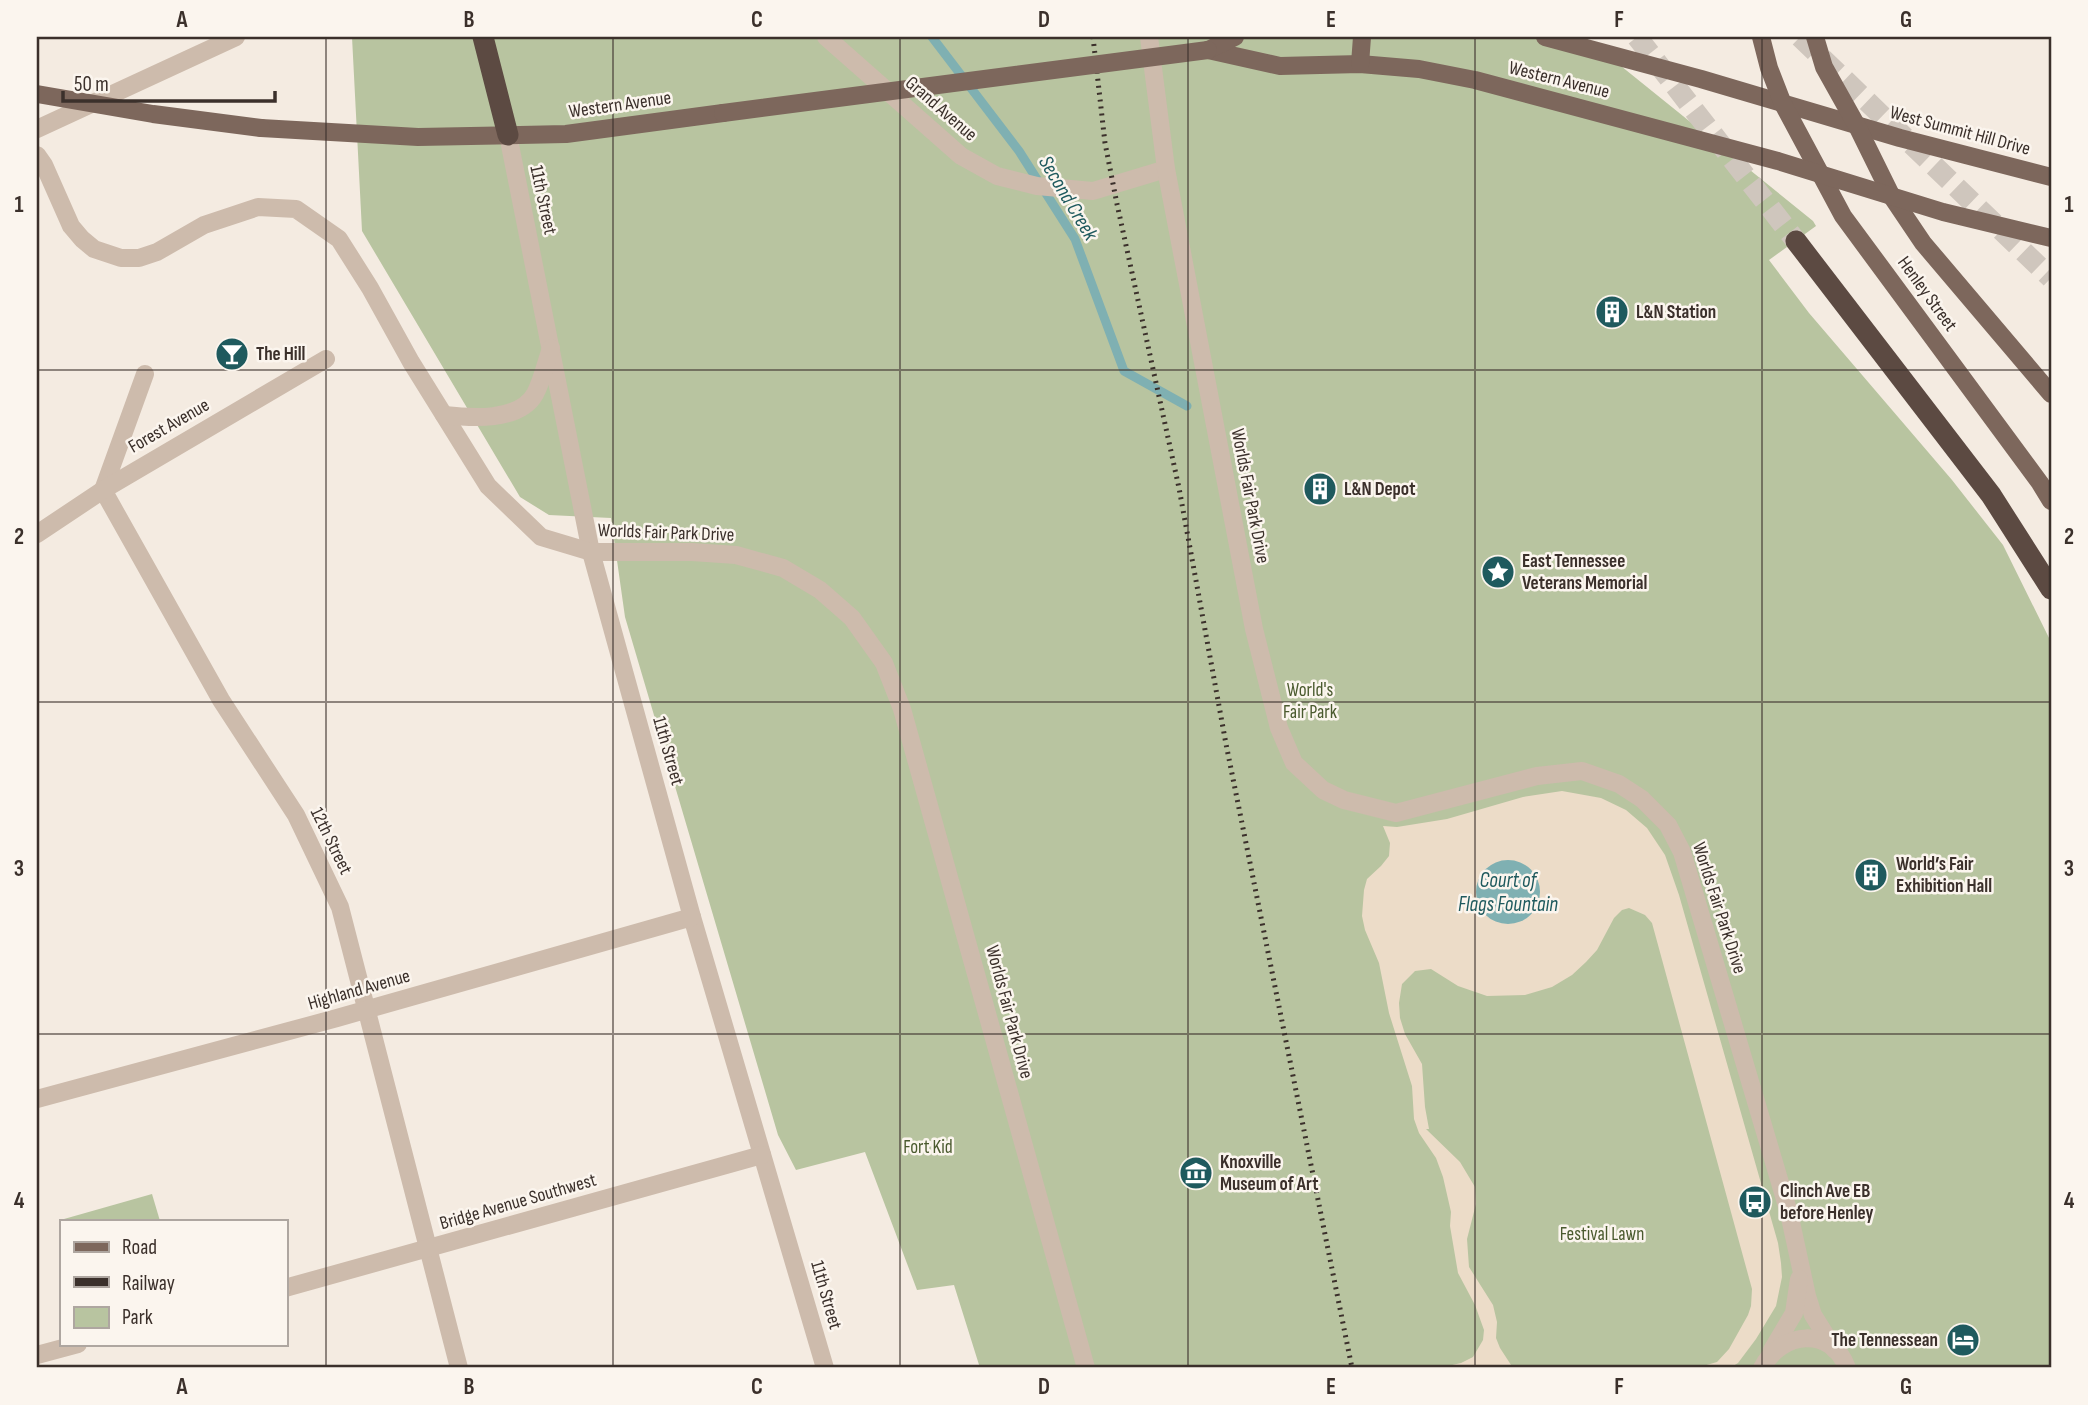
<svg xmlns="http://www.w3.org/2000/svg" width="2088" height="1405" viewBox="0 0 2088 1405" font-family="'Sofia Sans Condensed',sans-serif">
  <rect width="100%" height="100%" fill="#f4ebe1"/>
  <g fill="#b8c4a0">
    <path d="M352,37H1585L1813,221L1816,226L1769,260L1809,313L1952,480L2003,545L2051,642V1368H980L954,1285L917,1290L865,1152L796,1170L778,1135L625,617L611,518L549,515L520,497L362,231Z"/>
    <path d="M152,1194L160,1221H64V1219Z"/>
  </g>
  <path fill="#ecdcc8" d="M1562,791L1601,798L1626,810L1647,828L1665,855L1679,895L1778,1243L1781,1263L1782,1277L1776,1306L1756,1339L1738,1363L1730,1368H1696L1717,1362L1729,1349L1748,1315L1751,1306L1752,1289L1652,923L1645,915L1629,908L1622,910L1614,918L1597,950L1586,962L1572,975L1552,987L1525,995L1487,996L1458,986L1431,969L1415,971L1402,984L1399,1003L1400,1018L1405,1034L1422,1064L1425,1107L1429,1129H1426L1460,1162L1475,1187L1476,1204L1467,1239L1469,1267L1493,1305L1497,1322L1496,1338L1500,1348L1513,1368H1439L1461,1363L1473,1357L1483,1340L1484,1330L1475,1305L1458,1273L1450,1226L1451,1212L1443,1177L1436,1158L1419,1133L1414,1119L1412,1086L1389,1013L1379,963L1365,930L1362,916L1364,890L1367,879L1381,866L1389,856L1390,843L1383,826L1397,827L1447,819L1523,797Z"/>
  <circle fill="#7fb0b2" cx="1508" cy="892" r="32"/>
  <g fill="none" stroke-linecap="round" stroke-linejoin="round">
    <path stroke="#7fb0b2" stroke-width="9" d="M932,37L1019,151L1075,239L1124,371L1187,406"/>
    <g stroke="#cfc6bd" stroke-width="21" stroke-dasharray="21 10" stroke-linecap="butt">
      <path d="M1637,37L1796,241"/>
      <path d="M1800,37L2051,278"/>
    </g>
    <g stroke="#cdbbac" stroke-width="18">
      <path d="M826,37L961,156L997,176L1037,186L1093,191L1166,169"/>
      <path d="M1149,37L1166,169L1254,629L1279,728L1294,763L1323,790L1344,800L1396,813L1537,776L1582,771L1619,784L1642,799L1668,825L1682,852L1789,1213L1807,1296L1813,1315L1835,1350"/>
      <path d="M37,129L236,37"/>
      <path d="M508,135L591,552L692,917L825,1368"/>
      <path d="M37,155L44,165L71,226L82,239L94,249L121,258H139L157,252L204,225L258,207L296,209L339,239L370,288L411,362L488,486L541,537L591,552H692L736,555L783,568L820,590L852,618L884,663L902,709L1086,1368"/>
      <path d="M145,374L103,490L221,700L296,815L340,907L459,1368"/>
      <path d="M444,415C471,418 519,422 535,394C542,381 546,363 551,348"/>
      <path d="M37,534L103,490L326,359"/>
      <path d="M37,1099L337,1018L692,917"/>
      <path d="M285,1288L762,1155"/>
      <path d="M1772,1350L1794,1313L1799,1279"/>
      <path d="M37,1355L78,1344"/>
      <path d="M1762,1368C1781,1331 1832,1326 1847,1368"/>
    </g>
    <g stroke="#7d675c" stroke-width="18">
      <path d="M1545,37L1701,79L1900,138L2051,177"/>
      <path d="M1761,37L1769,68L1783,104L1843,216L2040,483L2051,501"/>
      <path d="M1815,37L1824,67L1857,126L1892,197L1923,243L2051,394"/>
      <path d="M1208,50L1280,66L1360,64L1419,69L1475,80L1778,161L1943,212L2051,238"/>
      <path d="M1208,50L1235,37"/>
      <path d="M1360,64L1362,37"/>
      <path d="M261,128L418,137L566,134L723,113"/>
    </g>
    <g stroke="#5c4a42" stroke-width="21">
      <path d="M483,37L508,135"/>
      <path d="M1796,241L1991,495L2051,589"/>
    </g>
    <path stroke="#3b302b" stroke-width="5" stroke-dasharray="2 5" stroke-linecap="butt" d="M1093,37L1105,143L1117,204L1179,488L1226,744L1352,1368"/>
    <g stroke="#7d675c" stroke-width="18">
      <path d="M37,94L153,114L261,128"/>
      <path d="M723,113L1208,50"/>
    </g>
  </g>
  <path fill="none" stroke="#3b302b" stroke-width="2" stroke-opacity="0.55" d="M326,37V1368M613,37V1368M900,37V1368M1188,37V1368M1475,37V1368M1762,37V1368M37,370H2051M37,702H2051M37,1034H2051"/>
  <defs>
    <symbol id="building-disc" viewBox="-11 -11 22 22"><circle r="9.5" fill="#1f5a5e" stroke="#fbf5ee"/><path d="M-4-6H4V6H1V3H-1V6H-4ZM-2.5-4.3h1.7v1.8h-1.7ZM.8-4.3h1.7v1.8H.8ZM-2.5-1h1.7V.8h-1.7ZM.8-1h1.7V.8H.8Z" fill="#fff"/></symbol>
    <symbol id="bar-disc" viewBox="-11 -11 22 22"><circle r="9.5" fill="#1f5a5e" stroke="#fbf5ee"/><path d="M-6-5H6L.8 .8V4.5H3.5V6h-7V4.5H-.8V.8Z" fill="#fff"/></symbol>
    <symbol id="sight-disc" viewBox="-11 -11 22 22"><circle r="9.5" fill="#1f5a5e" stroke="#fbf5ee"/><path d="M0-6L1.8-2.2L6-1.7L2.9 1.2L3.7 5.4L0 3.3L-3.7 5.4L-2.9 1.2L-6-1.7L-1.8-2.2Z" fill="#fff"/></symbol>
    <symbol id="museum-disc" viewBox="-11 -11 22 22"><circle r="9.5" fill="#1f5a5e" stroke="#fbf5ee"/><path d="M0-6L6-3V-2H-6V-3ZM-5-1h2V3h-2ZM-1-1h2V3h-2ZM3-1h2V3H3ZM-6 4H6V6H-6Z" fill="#fff"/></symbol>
    <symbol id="bus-disc" viewBox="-11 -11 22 22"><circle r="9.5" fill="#1f5a5e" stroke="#fbf5ee"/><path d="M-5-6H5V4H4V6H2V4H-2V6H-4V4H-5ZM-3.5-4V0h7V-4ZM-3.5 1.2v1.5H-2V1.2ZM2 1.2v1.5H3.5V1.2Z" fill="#fff"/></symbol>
    <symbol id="hotel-disc" viewBox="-11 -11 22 22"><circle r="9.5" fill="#1f5a5e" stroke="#fbf5ee"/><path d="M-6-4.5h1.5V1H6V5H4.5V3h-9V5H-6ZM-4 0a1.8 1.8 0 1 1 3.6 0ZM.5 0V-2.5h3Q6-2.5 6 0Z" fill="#fff"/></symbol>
  </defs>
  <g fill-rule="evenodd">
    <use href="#building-disc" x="1593" y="293" width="38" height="38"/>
    <use href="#bar-disc" x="213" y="335" width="38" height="38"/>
    <use href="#building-disc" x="1301" y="470" width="38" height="38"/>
    <use href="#sight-disc" x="1479" y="553" width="38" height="38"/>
    <use href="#building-disc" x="1852" y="856" width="38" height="38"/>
    <use href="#museum-disc" x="1177" y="1154" width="38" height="38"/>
    <use href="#bus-disc" x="1736" y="1183" width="38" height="38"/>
    <use href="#hotel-disc" x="1944" y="1321" width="38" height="38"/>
  </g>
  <g text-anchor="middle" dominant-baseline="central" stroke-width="5" stroke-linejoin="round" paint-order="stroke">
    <g font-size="19" fill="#3b302b" stroke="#fbf5ee">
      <text transform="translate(1559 80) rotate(14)">Western Avenue</text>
      <text transform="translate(620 105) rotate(-8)">Western Avenue</text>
      <text transform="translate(941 109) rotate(41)">Grand Avenue</text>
      <text transform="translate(1960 131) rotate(15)">West Summit Hill Drive</text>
      <text transform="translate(543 200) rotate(78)">11th Street</text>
      <text transform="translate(1927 294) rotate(54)">Henley Street</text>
      <text transform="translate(169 426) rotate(-30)">Forest Avenue</text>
      <text transform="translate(1250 496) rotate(79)">Worlds Fair Park Drive</text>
      <text transform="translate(666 533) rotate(2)">Worlds Fair Park Drive</text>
      <text transform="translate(668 751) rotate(74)">11th Street</text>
      <text transform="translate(331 841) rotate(64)">12th Street</text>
      <text transform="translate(1719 908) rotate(72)">Worlds Fair Park Drive</text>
      <text transform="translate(359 990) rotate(-16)">Highland Avenue</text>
      <text transform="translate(1009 1012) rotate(75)">Worlds Fair Park Drive</text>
      <text transform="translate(518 1202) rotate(-16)">Bridge Avenue Southwest</text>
      <text transform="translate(826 1295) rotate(74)">11th Street</text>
    </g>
    <g font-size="19" font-weight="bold" fill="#3b302b" stroke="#fbf5ee" text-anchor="start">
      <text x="1636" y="312">L&amp;N Station</text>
      <text x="256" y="354">The Hill</text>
      <text x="1344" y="489">L&amp;N Depot</text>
      <text x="1522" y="561">East Tennessee<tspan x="1522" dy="22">Veterans Memorial</tspan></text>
      <text x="1896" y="864">World’s Fair<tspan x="1896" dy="22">Exhibition Hall</tspan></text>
      <text x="1220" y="1162">Knoxville<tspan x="1220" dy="22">Museum of Art</tspan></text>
      <text x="1780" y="1191">Clinch Ave EB<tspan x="1780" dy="22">before Henley</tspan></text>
      <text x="1938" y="1340" text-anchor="end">The Tennessean</text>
    </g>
    <g font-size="19" fill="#4a5a2e" stroke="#fbf5ee">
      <text x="1310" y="690">World's<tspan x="1310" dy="22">Fair Park</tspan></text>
      <text x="928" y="1147">Fort Kid</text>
      <text x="1602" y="1234">Festival Lawn</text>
    </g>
    <g font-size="21" font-style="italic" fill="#1f5a5e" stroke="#fbf5ee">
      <text transform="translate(1068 198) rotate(59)">Second Creek</text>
      <text x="1508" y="880">Court of<tspan x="1508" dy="24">Flags Fountain</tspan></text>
    </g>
  </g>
  <rect width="2088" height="1405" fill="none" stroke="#fbf5ee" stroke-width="77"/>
  <rect x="60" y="1220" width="228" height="126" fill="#fbf5ee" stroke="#aea6a0" stroke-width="2"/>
  <rect x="74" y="1242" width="35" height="10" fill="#7d675c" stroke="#aea6a0" stroke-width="2"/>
  <text x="122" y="1254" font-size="21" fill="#3b302b">Road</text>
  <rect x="74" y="1277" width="35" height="10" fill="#3b302b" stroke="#aea6a0" stroke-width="2"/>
  <text x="122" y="1290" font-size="21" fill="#3b302b">Railway</text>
  <rect x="74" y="1307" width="35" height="21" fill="#b8c4a0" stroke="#aea6a0" stroke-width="2"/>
  <text x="122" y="1324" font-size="21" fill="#3b302b">Park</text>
  <path d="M63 91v10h212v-10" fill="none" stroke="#3b302b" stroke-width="3.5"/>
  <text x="74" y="91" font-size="21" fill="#3b302b" stroke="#fbf5ee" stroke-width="5" paint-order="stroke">50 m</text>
  <rect x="38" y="38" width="2012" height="1328" fill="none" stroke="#3b302b" stroke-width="2.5"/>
  <g font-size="23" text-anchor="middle" font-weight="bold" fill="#3b302b">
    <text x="182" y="27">A</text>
    <text x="469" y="27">B</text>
    <text x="757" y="27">C</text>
    <text x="1044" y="27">D</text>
    <text x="1331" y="27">E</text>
    <text x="1619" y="27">F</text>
    <text x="1906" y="27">G</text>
    <text x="19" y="212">1</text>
    <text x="2069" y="212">1</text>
    <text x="19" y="544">2</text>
    <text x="2069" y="544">2</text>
    <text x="19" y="876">3</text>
    <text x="2069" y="876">3</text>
    <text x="19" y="1208">4</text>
    <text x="2069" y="1208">4</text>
    <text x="182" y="1394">A</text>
    <text x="469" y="1394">B</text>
    <text x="757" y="1394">C</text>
    <text x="1044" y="1394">D</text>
    <text x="1331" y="1394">E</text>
    <text x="1619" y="1394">F</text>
    <text x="1906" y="1394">G</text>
  </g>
</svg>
